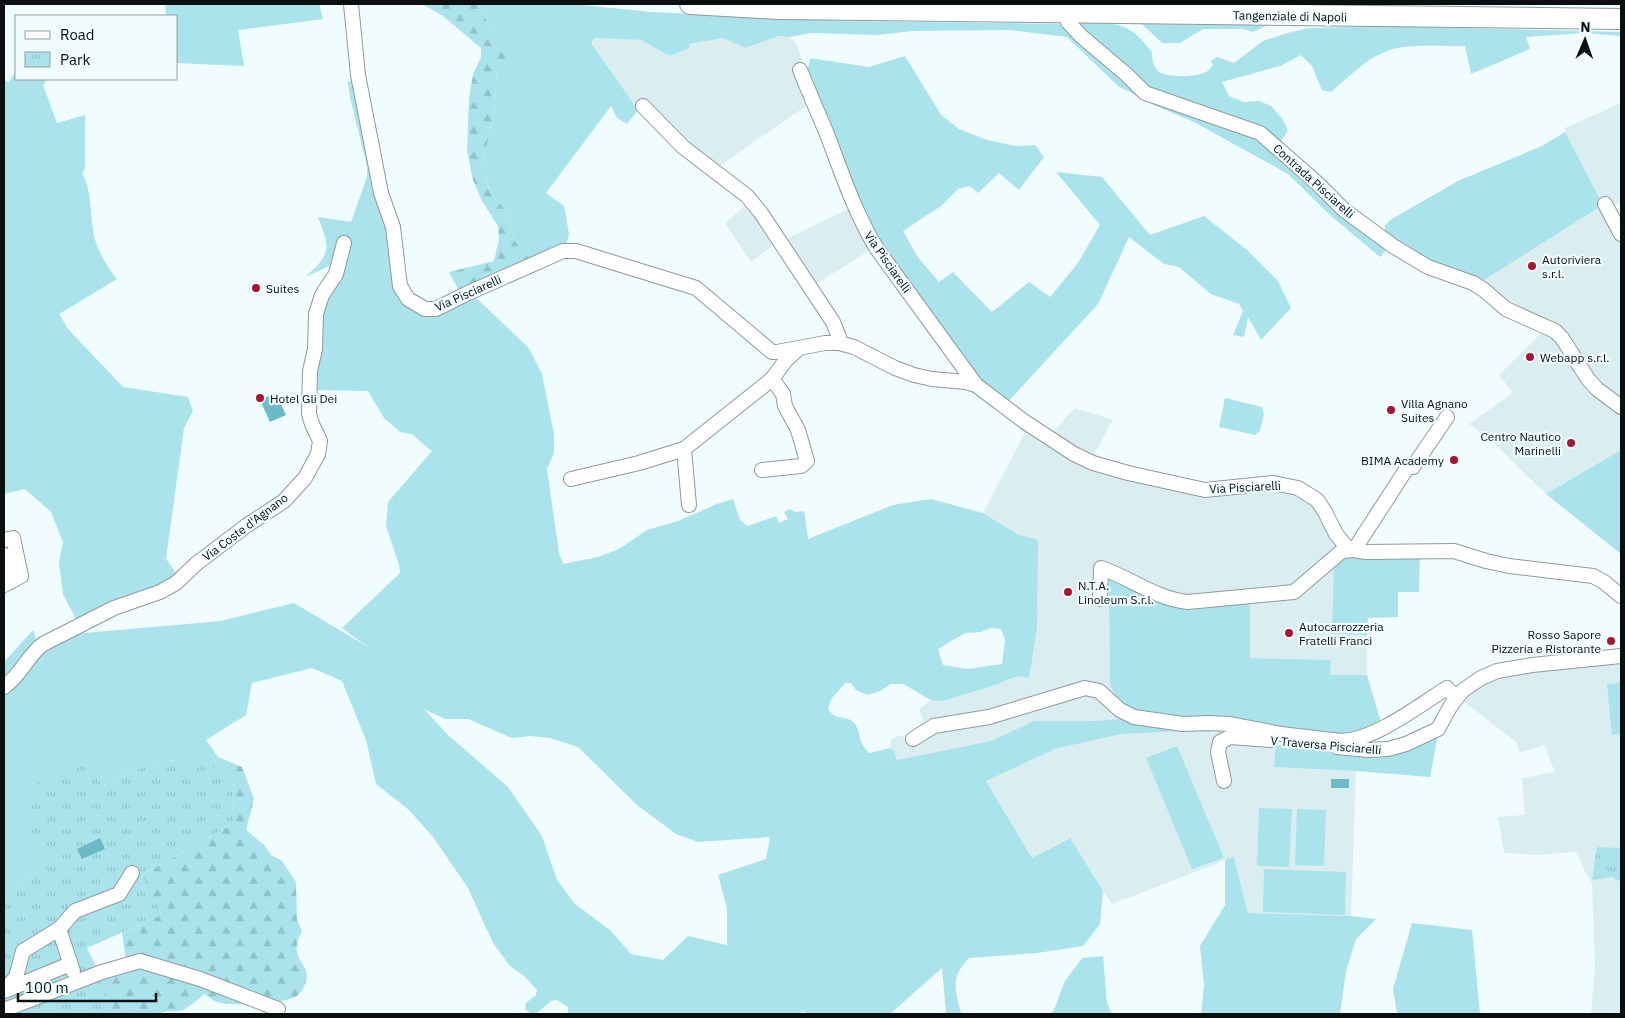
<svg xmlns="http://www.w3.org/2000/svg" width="1625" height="1018" viewBox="0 0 1625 1018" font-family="'IBM Plex Sans',sans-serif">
  <defs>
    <pattern id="forest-firs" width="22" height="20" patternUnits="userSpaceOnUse" patternTransform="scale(1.25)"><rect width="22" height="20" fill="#abe3ec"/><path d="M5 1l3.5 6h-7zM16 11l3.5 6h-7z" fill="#92c2c9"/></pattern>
    <pattern id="park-tufts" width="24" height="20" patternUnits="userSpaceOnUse" patternTransform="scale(1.25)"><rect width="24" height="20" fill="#abe3ec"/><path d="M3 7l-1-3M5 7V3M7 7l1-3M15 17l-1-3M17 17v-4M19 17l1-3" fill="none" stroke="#92c2c9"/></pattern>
  </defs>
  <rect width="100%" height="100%" fill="#f0fcfe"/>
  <g fill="#daeef1">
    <path d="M779,36L789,37L796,43L816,99L718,167L710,175L694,164L638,110L591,43L595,38L641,40L670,56L688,44L723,38L745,48Z"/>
    <path d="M1621,103V202L1611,208L1621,229V450L1546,494L1493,442L1469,424L1513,393L1499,375L1549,325L1504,303L1481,282L1603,205L1565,132V128Z"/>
    <path d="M746,205L774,245L751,262L725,223Z"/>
    <path d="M856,205L878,245L813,286L782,241Z"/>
    <path d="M1075,408L1113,420L1094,454L1105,459L1152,472L1151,481L1273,487L1276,474L1307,487L1341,532L1332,634L1367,635V675H1330V660L1250,658L1116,698L1120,719L1090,721H1034L991,741L897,760L894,751L890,748L892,738L916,732L924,722L919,710L931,700L943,701L1019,676L1029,678L1019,535L983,513L1031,421L1051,434Z"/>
    <path d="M1621,658V1014H1591L1595,966L1592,883L1585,872L1576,852L1539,855L1504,853L1498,817L1525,815L1522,778L1555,772L1544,745L1519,753L1517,743L1462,700L1477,687L1499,673Z"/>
    <path d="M1211,719L1278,731L1274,767L1356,771L1351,916L1248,913L1234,857L1112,904L1067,839L1032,858L986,781L1055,749L1121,734L1185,731L1210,732Z"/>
  </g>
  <g fill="#abe3ec" fill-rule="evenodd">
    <path d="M165,4H319L323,19L238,30L244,66L176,63V16H166Z"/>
    <path d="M478,4H572L651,12L845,21L1065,24L1127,82L1251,132L1388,248L1380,257L1331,216L1288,174L1194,122L1154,105L1118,86L1067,37L1010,30L913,31L877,35L812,33L789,37L779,36L745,48L723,38L689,44V48L670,56L641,40L595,38L591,43L638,110L627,124L617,118L611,106L546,193L564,206L569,234L566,245L530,259L513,239L509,215L489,189L482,164L494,118L497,71L513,51C495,42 487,21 478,4Z"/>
    <path d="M1075,22C1094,23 1116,20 1133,32C1140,37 1146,45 1152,52C1152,60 1153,68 1161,73C1168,77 1196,77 1204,73C1208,72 1210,68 1213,65L1211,61L1217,57L1234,63L1263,41L1291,32L1310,28L1387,26L1621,32V36L1583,33L1526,37L1530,49L1471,74L1465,46C1442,47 1408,43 1387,51C1365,59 1348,78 1331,92L1322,90L1312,66L1301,55L1280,66L1222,82L1229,96L1244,102L1259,101L1271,106L1281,117L1288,130L1281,142L1261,125L1159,95L1146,89Z"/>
    <path d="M1144,23L1268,24V25L1253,32L1243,29H1203L1180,43H1162L1142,24Z"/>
    <path d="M905,56L941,115L959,129L987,140L1016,146L1035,145L1044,157L1019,190L999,173L978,193L970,186L958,189L941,206L903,231L917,256L939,282L953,272L992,312L1029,282L1050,297L1078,263L1100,225L1056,172L1102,177L1150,235L1204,216L1247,250L1278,281L1291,308L1261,340L1248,317L1244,337L1233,335L1243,311L1239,304L1211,294L1179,267L1164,264L1129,237L1098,304L1007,403L985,387L878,245L807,73L810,58L869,67Z"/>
    <path d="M16,71V79H45V83L43,85L57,123L85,115V168L82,173C92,192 90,210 93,230C95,247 106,266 117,279L59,314L68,329L123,387L188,397L193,411L184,428L166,559L177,574L162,586L77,621L63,594L59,563L63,542L51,512L25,489L4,494V80L9,82Z"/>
    <path d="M348,81L355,82L391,230L396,283L422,312L473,295L528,347L542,374L554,434V453L547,469L559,553L563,564L598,557L619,549L647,530L678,521L717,504L733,499L740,520L748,526L776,516L779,523L788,519L784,512L790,509L795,512L804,511L808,539L893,505L931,499L983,513L1019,535L1038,540L1037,628L1029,678L1019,676L1012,678L995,685L943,701L931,700L903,684H891L880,691L868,695L856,690L851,683H845L832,698L828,708C834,722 848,714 855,724C862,734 857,743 870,753L890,748L894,751L897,760L991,741L1034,721H1090L1120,719L1210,726V732L1185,731L1121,734L1055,749L986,781L1032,858L1070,838L1103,891L1100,924L1083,946L1037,953L969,958C951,977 954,988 961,1012L963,1014H946L942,968L890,1014H810L803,1012L795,1014H568V1007L557,1000L551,1001L537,1013H530L525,1009L526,1003L536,995L537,990L524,976L510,966L493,943L468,888L433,837L409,810L376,784L366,740L342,681L312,668L252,683L246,715L206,740L218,757L212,767L192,757L133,770L102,786L31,840L41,856L4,907V691L38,651L73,634L221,621L294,603L368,647L342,628L400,573L399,565L386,526L388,502L433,450H430L412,434L400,432L384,418L368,391L311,390L319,318L340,261L305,277C332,254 330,248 318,217L351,222L367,177V166L350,98ZM991,628L1001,629L1005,639L1002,664L967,669L943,665L938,649L965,633L981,632ZM424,709L445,719H468L512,738L530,736L550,738L578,747L637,805L676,834L698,842L770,837L766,859L718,875L727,909V945L688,936L663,960L631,954L610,930L575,904L557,880L542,836L508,787L448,735Z"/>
    <path d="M1565,132L1603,205L1481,282L1426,261L1385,232V226L1390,220L1458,181L1542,146Z"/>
    <path d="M1225,398L1262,407L1264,414L1260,431L1255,435L1219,427Z"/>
    <path d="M1621,450V554L1546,494Z"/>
    <path d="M1420,555L1419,592H1398V617L1368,618L1367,635L1332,634L1334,562L1344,556Z"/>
    <path d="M1109,575L1163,601L1250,599V658L1331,660L1330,675H1367L1382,726L1354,738L1177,719L1141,712L1127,708L1116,698L1110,684Z"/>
    <path d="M33,630L37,642L4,681V662Z"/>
    <path d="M1621,683V734L1612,735L1607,684Z"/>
    <path d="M1438,735L1430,777L1356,771L1274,767L1276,745L1375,753Z"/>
    <path d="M1177,746L1224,858L1192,869L1146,758Z"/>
    <path d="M1259,808L1292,809L1289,867L1257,866Z"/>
    <path d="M1297,809L1326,810L1324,866L1295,865Z"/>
    <path d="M1234,857L1248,913L1351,916L1376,919L1356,939L1346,971L1340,1014H1201L1204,985L1200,946L1225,905V860Z"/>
    <path d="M1264,869L1346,872L1345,915L1263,912Z"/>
    <path d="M1412,923L1472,930L1480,1014H1399L1397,1012L1393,989Z"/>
    <path d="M1103,956L1107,1003L1112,1014H1049L1053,1012L1065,981L1082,958Z"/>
  </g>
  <g fill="url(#forest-firs)">
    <path d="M422,4H478C487,21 495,42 513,51L514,58L497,71L494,118L482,164L489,189L509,215L513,239L530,259L460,293L449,272L494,261L499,239L498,226L482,201L473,180L467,151L469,99L473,74L481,57V48L443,16Z"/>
    <path d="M218,757L242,767L254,799L246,830L264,845L271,855L282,861L296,882L297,920L302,931C286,961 312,962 306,982C304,987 300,995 295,997C280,1004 230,1007 214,1001C211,999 208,996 204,994C199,999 186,1010 180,1011C169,1013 170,1009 159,1014H4L127,967L122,933L161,915L142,875L234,823L233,777L212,767Z"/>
  </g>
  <g fill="url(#park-tufts)">
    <path d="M192,757L233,777L234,823L142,875L162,915L87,948L105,985L104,1014H4V907L41,856L31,840L23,807L36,784L89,762L102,786L133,770Z"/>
    <path d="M1597,847L1621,848V882L1612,877L1592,880Z"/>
  </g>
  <g fill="#6cbac5">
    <path d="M276,393L286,415L270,422L260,400Z"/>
    <rect x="1331" y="779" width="18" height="9"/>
    <path d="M100,838L105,849L82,859L77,849Z"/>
  </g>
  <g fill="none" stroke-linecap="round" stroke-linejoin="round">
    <defs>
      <g id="minor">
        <path d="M351,4L358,75L381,193L393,227L400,286L408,299L425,309H436L466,294L563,251H576L696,288L772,352H777L825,343H839L854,347L895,368L914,375L932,379L966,382L976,385L1025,422L1074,454L1093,463L1128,473L1205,490L1273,483L1298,488L1317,500L1325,512L1336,534L1346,546L1354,550L1366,552L1454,551L1486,561L1509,566L1593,576L1604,582L1621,596"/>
        <path d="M1068,22L1081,36L1127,75L1145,93L1260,133L1316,182L1344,210L1393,246L1428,267L1473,283L1484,290L1506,309L1555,331L1562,338L1588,379L1597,389L1621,407"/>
        <path d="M800,70C809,92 818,113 827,134C842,174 855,213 877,249L976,385"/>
        <path d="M643,106L683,147L747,196L761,213L833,322L839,337V343"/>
        <path d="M1605,204L1621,234"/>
        <path d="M684,449L689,505"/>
        <path d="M762,470L801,466L807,461L798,430L785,406L783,394L772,379"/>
        <path d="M571,479L639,463L684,449L772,379L786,360L798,349"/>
        <path d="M4,540L13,538L21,576L4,585"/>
        <path d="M4,555L10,582"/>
        <path d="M1100,599L1101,568C1131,578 1156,599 1188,602L1294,592L1342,551L1354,550L1409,465L1413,467L1447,417"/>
        <path d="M4,687C22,674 27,656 43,644L114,608L160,592L176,583L196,564L246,526L284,501L305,478L318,454L320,441L312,424L309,414L310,371L315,349L316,314L322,295L336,274L344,243"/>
        <path d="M913,739L934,726L989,717L1085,688L1099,691L1120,710L1134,717L1183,724L1209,723L1230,724L1281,734L1341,741C1375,740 1418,706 1447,688L1456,698"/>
        <path d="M1337,747L1369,750L1388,749L1406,744L1438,729L1450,707L1462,691L1481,678L1497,671L1532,665L1621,656"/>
        <path d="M1224,781L1218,752L1220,742L1230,737L1271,740"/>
        <path d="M59,929L73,971"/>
        <path d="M7,990L70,964"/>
        <path d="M4,991L16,977L23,951L59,929L75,911L119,894L132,873"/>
        <path d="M4,1010L102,972L140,961L200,979L278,1009"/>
      </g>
      <path id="highway" d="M690,4L779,9L1621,19"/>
    </defs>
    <use href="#minor" stroke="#8f9a9c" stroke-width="16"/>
    <use href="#highway" stroke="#8f9a9c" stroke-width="22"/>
    <use href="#minor" stroke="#fff" stroke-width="14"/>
    <use href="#highway" stroke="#fff" stroke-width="20"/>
  </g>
  <g fill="#aa1432" stroke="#f0fcfe" stroke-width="2">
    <circle cx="1532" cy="266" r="5"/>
    <circle cx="256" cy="288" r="5"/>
    <circle cx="1530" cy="357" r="5"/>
    <circle cx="260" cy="398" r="5"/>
    <circle cx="1391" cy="410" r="5"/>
    <circle cx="1571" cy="443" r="5"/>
    <circle cx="1454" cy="460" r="5"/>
    <circle cx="1068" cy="592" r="5"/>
    <circle cx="1289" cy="633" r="5"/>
    <circle cx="1611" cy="641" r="5"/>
  </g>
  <g text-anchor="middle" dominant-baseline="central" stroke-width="4.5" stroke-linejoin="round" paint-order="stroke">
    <g font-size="12" fill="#0b0f10" stroke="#f0fcfe">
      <text transform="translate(1290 16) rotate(1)">Tangenziale di Napoli</text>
      <text transform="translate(1314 181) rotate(42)">Contrada Pisciarelli</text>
      <text transform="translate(888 262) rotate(55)">Via Pisciarelli</text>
      <text transform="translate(468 293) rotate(-24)">Via Pisciarelli</text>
      <text transform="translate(1245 487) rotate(-3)">Via Pisciarelli</text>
      <text transform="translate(245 527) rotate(-37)">Via Coste d'Agnano</text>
      <text transform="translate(1326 745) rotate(5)">V Traversa Pisciarelli</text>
    </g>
    <g font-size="12" fill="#0b0f10" stroke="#f0fcfe" text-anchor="start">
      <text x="1542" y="259">Autoriviera<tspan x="1542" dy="14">s.r.l.</tspan></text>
      <text x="266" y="288">Suites</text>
      <text x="1540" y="357">Webapp s.r.l.</text>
      <text x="270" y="398">Hotel Gli Dei</text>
      <text x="1401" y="403">Villa Agnano<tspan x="1401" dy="14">Suites</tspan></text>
      <text x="1561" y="436" text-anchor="end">Centro Nautico<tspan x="1561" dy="14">Marinelli</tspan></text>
      <text x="1444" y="460" text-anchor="end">BIMA Academy</text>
      <text x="1078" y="585">N.T.A.<tspan x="1078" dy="14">Linoleum S.r.l.</tspan></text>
      <text x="1299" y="626">Autocarrozzeria<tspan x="1299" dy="14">Fratelli Franci</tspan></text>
      <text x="1601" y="634" text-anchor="end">Rosso Sapore<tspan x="1601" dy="14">Pizzeria e Ristorante</tspan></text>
    </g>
  </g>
  <rect width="1625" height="1018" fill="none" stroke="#0b0f10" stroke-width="10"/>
  <rect x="15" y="15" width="162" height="65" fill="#f0fcfe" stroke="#949d9f"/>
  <rect x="25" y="31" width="25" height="8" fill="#ffffff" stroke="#949d9f"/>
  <text x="60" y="40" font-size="15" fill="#0b0f10">Road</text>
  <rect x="25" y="52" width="25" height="15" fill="url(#park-tufts)" stroke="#949d9f"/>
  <text x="60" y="65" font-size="15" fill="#0b0f10">Park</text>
  <g transform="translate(1585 40) rotate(2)" stroke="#f0fcfe" stroke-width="4" paint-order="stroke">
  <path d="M0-4L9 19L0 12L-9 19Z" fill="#0b0f10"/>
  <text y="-8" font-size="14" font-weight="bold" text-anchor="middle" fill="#0b0f10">N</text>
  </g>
  <path d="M18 993v8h138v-8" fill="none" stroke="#0b0f10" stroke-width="2.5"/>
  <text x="25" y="993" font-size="15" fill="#0b0f10" stroke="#f0fcfe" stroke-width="4" paint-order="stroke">100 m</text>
</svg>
